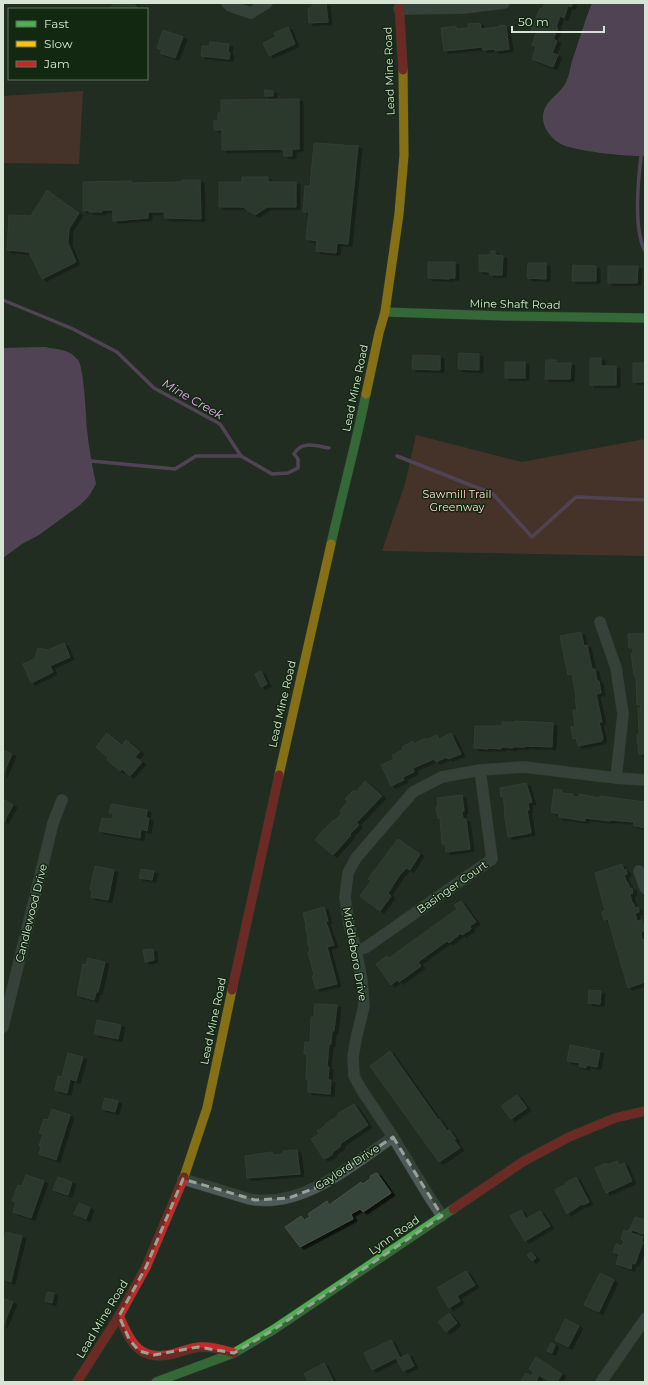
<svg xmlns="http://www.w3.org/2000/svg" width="648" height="1385" viewBox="0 0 648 1385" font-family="Montserrat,sans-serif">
  <defs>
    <filter id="shadow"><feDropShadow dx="4" dy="2.5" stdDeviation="0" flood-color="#0009"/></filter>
  </defs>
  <rect width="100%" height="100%" fill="#212d20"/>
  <g fill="#713a37">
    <path d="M83,91L79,164L3,163V96Z"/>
    <path d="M416,435L522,462L645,439V556L382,551L405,484Z"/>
  </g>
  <g fill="#8b6192">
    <path d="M592,3H645V156C631,157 575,151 563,145C550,139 538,123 545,108C550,98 560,93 565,84C569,78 570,68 572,61C579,42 584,22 592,3Z"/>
    <path d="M45,347C58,350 68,348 78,360C84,367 86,417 87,430C89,448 92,466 96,484L89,496L80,505L39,535L22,544L3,558V348Z"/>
  </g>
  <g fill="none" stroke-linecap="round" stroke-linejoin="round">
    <g stroke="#8b6192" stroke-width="3.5">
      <path d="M641,156C638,181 633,229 645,251"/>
      <path d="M3,300L73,329L117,352L154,388L220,424L241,456L272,474L288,473L298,468V459L294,454C301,440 317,446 329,448"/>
      <path d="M397,456L493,494L532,537L576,497L645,500"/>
      <path d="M89,462L91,461L175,469L196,456H241"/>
    </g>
  </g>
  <g fill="#38463c" stroke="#445146" filter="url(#shadow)">
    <path d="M115,3H136L134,5L140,9H110Z"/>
    <path d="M312,3H326L328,22L309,23L308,8H312Z"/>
    <path d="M545,3H573L571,7L568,6L564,18L560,16L556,27L558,28L553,39L557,41L552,53L558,55L553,67L532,59L536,47L532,45L536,33L531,31L540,8L542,9Z"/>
    <path d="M480,23L481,29L499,27V26L502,25L506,26L509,49L495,51V49L483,50V47L444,51L441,28L456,26V29L468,28V24Z"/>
    <path d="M288,27L295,44L269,56L263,43L276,37L274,33Z"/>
    <path d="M163,30L183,37L175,58L160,53L162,50L157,48Z"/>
    <path d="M210,42L229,44L228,52L230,53L229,59L201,56L202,46H209Z"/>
    <path d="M264,90L273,91V96H265Z"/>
    <path d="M299,99V149L222,150V130H214V121H218V113H221V100Z"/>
    <path d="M314,143L358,146L348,244L337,243L336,253L316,251L317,241L306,239L309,212H303L305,186H310Z"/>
    <path d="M283,150H292V156H284Z"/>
    <path d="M242,177H268V182H296V207H267L255,215L243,207H219V182H242Z"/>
    <path d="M182,180H200L201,219L165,218L164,212H148V218L113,221V210H102V212H89V210L83,211V182L131,181V183L182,182Z"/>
    <path d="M47,190L79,213L69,229L68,243L76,262L42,279L29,252L7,250L9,215L31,216Z"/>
    <path d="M491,251H495V255L503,256L502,275H490L489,272L479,271V255H491Z"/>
    <path d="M428,262H455V278H449V279L428,278Z"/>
    <path d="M528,263H546V279L527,278Z"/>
    <path d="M573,265L596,266V281H572Z"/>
    <path d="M608,266H638L637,283H608Z"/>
    <path d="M459,353L479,354V370L458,369Z"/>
    <path d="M413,355L440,356V370L412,369Z"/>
    <path d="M590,358H601V366H616V385H590Z"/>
    <path d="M546,360H556V363H571L570,379H545Z"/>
    <rect x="505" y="362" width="20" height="16"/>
    <rect x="633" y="363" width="12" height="19"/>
    <path d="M581,632L584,646L587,645L592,669H595L597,681H599L601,693L596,694L602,722H599L603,739H601L602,741L578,746L576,738L573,739L571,727L575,726L573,710H577L575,698L576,697L572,674L568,675L560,636Z"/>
    <path d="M645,633V754H639L637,735L639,734L638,708H641L640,705H637L636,676H634L631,653H633V648H629L628,634Z"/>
    <path d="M64,643L70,657L50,666L53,672L31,683L23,664L35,659L38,648L48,650Z"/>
    <path d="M261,671L267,684L261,687L255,674Z"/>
    <path d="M515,721L553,723L552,747L525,746V747H513V748L501,747V749L488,748V749L474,748L475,726H502V722H515Z"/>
    <path d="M107,733L122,745L126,740L140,752L135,757L142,762L130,776L122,769L120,771L107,760L108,758L96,747Z"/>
    <path d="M451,733L461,754L448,759L447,757L436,762L434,759L413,768L414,772L403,777L404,780L391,786L381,765L394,759L392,755L403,750L402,747L413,741L414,744L425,738L426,740L437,735L439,739Z"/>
    <path d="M3,750L12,754L3,775Z"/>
    <path d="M365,781L382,796L356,823L359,825L350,834L351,835L333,855L315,840L324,829H325L333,820L334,821L342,813L340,811L348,801L345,799L354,790L356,792Z"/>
    <path d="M526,783L532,802L528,803L529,810H527L531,833L508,837L504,812L505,811L503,796L501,797L500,788Z"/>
    <path d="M554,789L562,790V793L573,794L572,796L578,797L580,794L599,798L600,796L645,802V828L633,825L634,822L610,820V821L585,818V821L559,817V814L551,812Z"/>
    <path d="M462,795L464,811H462L463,819H466L470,849L446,852L445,844H442L440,818L438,819L436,807H438L437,798Z"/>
    <path d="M3,799L13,805L4,822L3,821Z"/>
    <path d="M111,804L147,810L146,818H149L147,831L141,829L140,838L99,831L102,818L112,819L113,813H109Z"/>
    <path d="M398,839L420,854L410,870L406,868L402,873H401L388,893L391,896L380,911L360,896L371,881L368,879Z"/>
    <path d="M622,864L624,870L626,869L627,874L624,875L627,883H628L630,889L632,888L633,893L630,894L632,903L633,902L635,908L638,907L639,912L635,913L637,921L642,920L645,931L641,932L642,940L645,939V982L628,988L608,919L604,920L602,912L605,911L595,873Z"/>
    <path d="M95,866L114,870L108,900L91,897L92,891L90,890Z"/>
    <path d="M141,869L154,871L152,880L139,878Z"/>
    <path d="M461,901L476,922L470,926L471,929L462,935L461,933L449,943L447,941L418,962L421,966L399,982L397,980L391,985L376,964L387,956L389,958L457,909L454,905Z"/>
    <path d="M324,907L328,921L326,922L334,945L327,947L337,984L316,989L312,976L314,975L308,952L310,951L307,939L308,938L305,926H306L303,913Z"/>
    <path d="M153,949L154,960L145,962L143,950Z"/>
    <path d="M88,958L105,962L98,992H96L94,1000L77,995L83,964L86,965Z"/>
    <path d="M589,990L601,991L600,1004L588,1003Z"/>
    <path d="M315,1004L337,1005L334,1031H332L331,1044H329L327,1067H329L328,1080H331L330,1094L308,1092V1079H306L307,1055L304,1054L305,1042H310L311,1017H314Z"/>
    <path d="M97,1020L121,1025L118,1039L94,1034Z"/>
    <path d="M570,1045L600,1051L597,1067L586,1065V1068L579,1066L580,1063L567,1061Z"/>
    <path d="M390,1051L437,1118L439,1120V1119L447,1131L449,1130L456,1139L454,1140L460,1148L439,1162L370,1066Z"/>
    <path d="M68,1053L83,1057L76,1081L70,1079L67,1093L55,1090L58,1076L62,1077Z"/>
    <path d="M517,1095L527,1108L511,1119L501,1106Z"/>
    <path d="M105,1098L118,1101L115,1112L102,1109Z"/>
    <path d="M354,1104L368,1125L340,1144L341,1146L332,1153L333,1154L327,1158V1157L324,1159L311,1139L319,1134L317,1131L326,1125L325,1124L338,1116L337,1114Z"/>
    <path d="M52,1109L70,1115L56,1160L39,1154L41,1147L39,1146L43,1134L39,1133L44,1119L48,1120Z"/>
    <path d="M297,1150L300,1174L247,1178L245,1156L272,1152L273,1155L283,1154V1151Z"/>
    <path d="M617,1161L619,1165L624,1163L632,1181L606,1193L595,1168L606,1163L607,1165Z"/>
    <path d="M376,1173H377L391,1193L363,1212L360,1209L351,1214L353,1219L300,1247L285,1227L301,1216L304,1220L310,1217L308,1214L327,1201L329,1205L361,1182L363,1184L371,1178L370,1176Z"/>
    <path d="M26,1175L44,1181L31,1218L13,1212L16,1202L12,1201L18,1185L22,1186Z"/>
    <path d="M58,1177L72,1182L68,1195L53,1190Z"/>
    <path d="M576,1177L589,1202L583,1205L582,1204L567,1214L555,1190L564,1185V1186L566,1185L565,1183Z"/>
    <path d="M79,1203L90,1208L86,1219L74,1214Z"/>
    <path d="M521,1210L526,1219L540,1211L550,1226L525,1241L510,1216Z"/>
    <path d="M635,1217L645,1220V1227L643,1234L630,1229Z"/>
    <path d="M629,1229L632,1230L631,1233L643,1237L641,1242H643L635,1264L632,1263L631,1269L616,1264L619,1254L613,1252L616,1244L622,1246L624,1241L621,1239L624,1230L628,1232Z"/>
    <path d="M6,1232L22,1236L11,1282L3,1279V1244Z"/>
    <path d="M531,1252L536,1258L532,1261L527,1255Z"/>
    <path d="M466,1271L475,1285L457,1296L460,1301L449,1308L437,1288Z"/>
    <path d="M600,1273L614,1280L599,1312L584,1305Z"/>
    <path d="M47,1292L54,1293L52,1303L45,1301Z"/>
    <path d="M3,1298L13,1302L3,1326Z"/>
    <path d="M449,1313L457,1323L446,1332L438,1322Z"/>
    <path d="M565,1319L579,1326L568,1347L555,1340Z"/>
    <path d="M391,1340L400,1358L408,1354L414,1366L403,1371L396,1358L372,1370L364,1353Z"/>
    <path d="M551,1343L555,1345L552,1353L547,1351Z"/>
    <path d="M536,1357L562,1374L557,1382H550L539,1375L536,1382L521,1381L526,1373L531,1376L534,1372L529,1369Z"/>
    <path d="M324,1363L333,1381L331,1382H309L304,1374Z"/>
  </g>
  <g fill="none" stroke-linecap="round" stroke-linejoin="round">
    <defs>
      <g id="street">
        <path d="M227,3L230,6L251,13L267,3"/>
        <path d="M399,9L464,8L504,3"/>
        <path d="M616,778L645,780"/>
        <path d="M639,871L645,888"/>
        <path d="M356,950L365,948L492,859L480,770"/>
        <path d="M3,1027L53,823L62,800"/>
        <path d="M183,1179C200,1184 216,1189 233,1194C240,1196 249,1200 257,1200C307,1205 353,1164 393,1137"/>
        <path d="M442,1216L430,1198L393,1137L361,1089L354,1076L353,1057L356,1039L364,1006L362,981L356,950L349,924L345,897L348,873L356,858L413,792L442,777L480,770L524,767L616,778L623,714L616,668L600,622"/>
        <path d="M601,1382L645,1319"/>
      </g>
      <g id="fast">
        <path d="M385,312L504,316L645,318"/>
        <path d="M331,544C342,494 356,444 366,394"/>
        <path d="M156,1382L234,1353L273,1330L453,1209"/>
      </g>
      <g id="slow">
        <path d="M366,394L379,333L385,312L399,214L404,155L403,70"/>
        <path d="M279,775L331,544"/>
        <path d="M184,1177L207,1108L232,990"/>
      </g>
      <g id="jam">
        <path d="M399,3L403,70"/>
        <path d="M232,990L279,775"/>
        <path d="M453,1209L524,1161L569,1137L615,1118L645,1111"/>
        <path d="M119,1316C131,1343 139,1362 173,1354C182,1351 191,1348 200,1347C212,1346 223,1350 234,1353"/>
        <path d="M77,1382L119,1316L146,1267L184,1177"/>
      </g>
    </defs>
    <use href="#street" stroke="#3f493e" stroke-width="12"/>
    <use href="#fast" stroke="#3f493e" stroke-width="10"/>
    <use href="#slow" stroke="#3f493e" stroke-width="10"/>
    <use href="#jam" stroke="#3f493e" stroke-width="10"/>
    <use href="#street" stroke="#4d5b5a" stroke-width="11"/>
    <use href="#fast" stroke="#4caf50" stroke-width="9"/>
    <use href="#slow" stroke="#ffc107" stroke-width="9"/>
    <use href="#jam" stroke="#c62828" stroke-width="9"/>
  </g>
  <path d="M0 0H648V1385H0ZM393,1137L442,1216L273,1330L234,1353L198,1347L154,1355L139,1351L129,1339L119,1316L146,1267L183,1179L255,1200L289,1198L320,1186Z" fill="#212d20" fill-opacity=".55" fill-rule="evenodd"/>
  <path fill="none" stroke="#97a495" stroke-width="3" stroke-dasharray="8 5" stroke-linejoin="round" d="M393,1137L442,1216L273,1330L234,1353L198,1347L154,1355L139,1351L129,1339L119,1316L146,1267L183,1179L255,1200L289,1198L320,1186Z"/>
  <g text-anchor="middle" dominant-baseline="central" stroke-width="3" stroke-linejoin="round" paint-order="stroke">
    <g font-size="11" fill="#d6e4d4" stroke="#122810">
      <text transform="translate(389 71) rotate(-92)">Lead Mine Road</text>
      <text transform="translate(515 304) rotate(1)">Mine Shaft Road</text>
      <text transform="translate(355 388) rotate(-78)">Lead Mine Road</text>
      <text transform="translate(282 704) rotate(-77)">Lead Mine Road</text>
      <text transform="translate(452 887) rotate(-35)">Basinger Court</text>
      <text transform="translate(31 913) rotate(-76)">Candlewood Drive</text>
      <text transform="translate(355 954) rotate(80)">Middleboro Drive</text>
      <text transform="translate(213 1021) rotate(-78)">Lead Mine Road</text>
      <text transform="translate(347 1167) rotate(-33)">Gaylord Drive</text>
      <text transform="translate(394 1235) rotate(-35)">Lynn Road</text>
      <text transform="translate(102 1319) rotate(-59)">Lead Mine Road</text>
    </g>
    <g font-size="11" fill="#ffd2cf" stroke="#122810">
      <text x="457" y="494">Sawmill Trail<tspan x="457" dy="13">Greenway</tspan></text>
    </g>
    <g font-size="12" font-style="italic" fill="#efabf9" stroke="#122810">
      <text transform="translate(193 399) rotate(30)">Mine Creek</text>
    </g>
  </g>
  <rect width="648" height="1385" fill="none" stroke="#d6e4d4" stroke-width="8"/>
  <rect x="8" y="8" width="140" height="72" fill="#122810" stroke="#60735e"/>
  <rect x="16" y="21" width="20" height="6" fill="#4caf50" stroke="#60735e"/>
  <text x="44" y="28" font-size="12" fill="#d6e4d4">Fast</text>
  <rect x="16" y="41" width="20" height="6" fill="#ffc107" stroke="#60735e"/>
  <text x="44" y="48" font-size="12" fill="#d6e4d4">Slow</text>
  <rect x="16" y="61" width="20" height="6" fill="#c62828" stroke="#60735e"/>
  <text x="44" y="68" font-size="12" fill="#d6e4d4">Jam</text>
  <path d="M512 26v6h92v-6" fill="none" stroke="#d6e4d4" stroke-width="2"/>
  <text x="518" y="26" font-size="12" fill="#d6e4d4" stroke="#122810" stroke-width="3" paint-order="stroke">50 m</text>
</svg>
